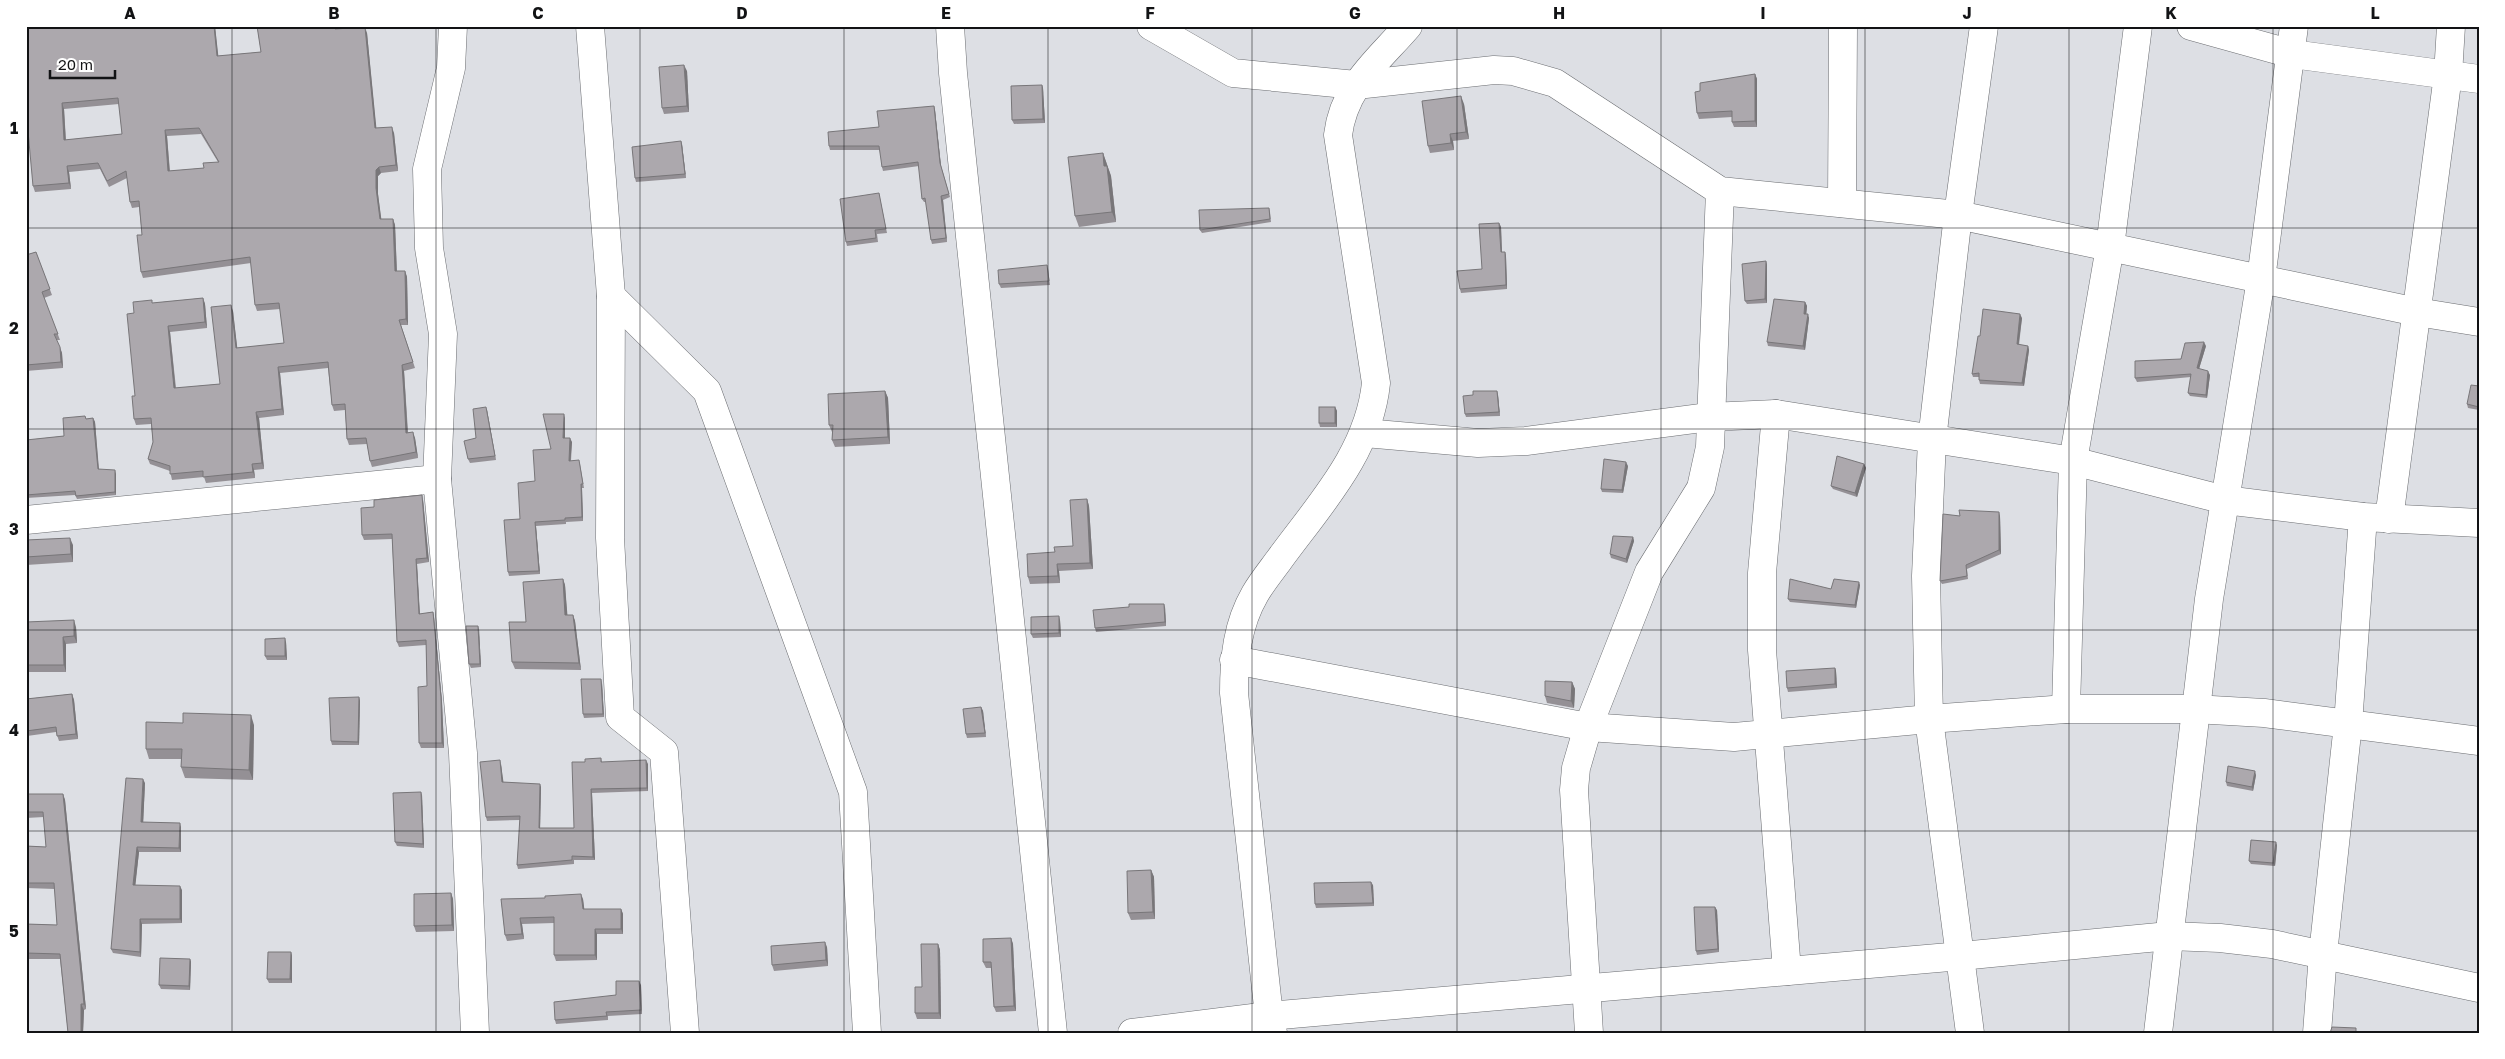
<svg xmlns="http://www.w3.org/2000/svg" width="2505" height="1059" viewBox="0 0 2505 1059" font-family="'Golos Text',sans-serif">
  <rect width="100%" height="100%" fill="#dddfe4"/>
  <g fill="none" stroke-linecap="round" stroke-linejoin="round">
    <defs>
      <g id="minor">
        <path d="M453,26L451,68L427,169L429,248L443,334L437,479L463,753L475,1033"/>
        <path d="M590,26L611,296L610,538L620,717L664,752L685,1033"/>
        <path d="M950,26L953,73L1053,1033"/>
        <path d="M1151,26L1233,73L1356,85L1494,70L1513,71L1555,83L1720,191L1958,215L2417,312L2479,322"/>
        <path d="M2191,26L2292,54L2479,79"/>
        <path d="M1842,203L1843,26"/>
        <path d="M611,296L707,391L853,792L867,1033"/>
        <path d="M1776,414L1762,573V650L1787,971"/>
        <path d="M1365,433L1478,443L1526,441L1709,417L1776,414L2073,461L2225,500L2363,517L2479,523"/>
        <path d="M2389,519L2448,75L2451,26"/>
        <path d="M26,520L437,479"/>
        <path d="M1234,660L1588,727L1734,737L1929,719L2066,709H2194L2264,713L2479,741"/>
        <path d="M2066,709L2073,461L2110,247L2138,26"/>
        <path d="M1132,1033L1269,1016L1961,956L2169,936L2220,938L2272,944L2479,988"/>
        <path d="M1273,1033L1269,1016L1234,693C1234,658 1237,625 1255,594C1262,582 1271,571 1279,560C1319,505 1369,453 1376,383L1338,135C1344,86 1377,62 1408,26"/>
        <path d="M1589,1033L1574,790L1576,768L1588,727L1649,572L1701,488L1710,447L1720,191"/>
        <path d="M1970,1033L1929,719L1926,576L1932,440L1958,215L1984,26"/>
        <path d="M2158,1033L2209,599L2261,279L2294,26"/>
        <path d="M2317,1033L2323,954L2348,724L2363,517"/>
      </g>
    </defs>
    <use href="#minor" stroke="#6b6d71" stroke-width="29"/>
    <use href="#minor" stroke="#fff" stroke-width="28"/>
  </g>
  <g fill="#949095" fill-rule="evenodd">
    <path d="M26,26H215L218,56L261,52L257,26H335L336,29L367,33L376,128L394,133L398,171L381,173L378,176V194L381,219H393L395,225L397,271H405L407,277L408,325H401L415,368L404,371L406,401L408,432L415,438L418,458L372,467L370,461L367,444L349,445L347,439L345,410L334,411L332,405L328,368L280,373L284,415L259,418L264,469L254,470L255,478L206,483L204,477L172,480L170,471L150,464L148,459L153,442L151,424L136,425L134,419L135,396L134,313L153,303L203,298L205,304L207,328L170,332L176,388L220,384L233,311L237,348L284,343L280,309L257,311L255,305L251,263L143,278L141,272L142,235L139,207L132,208L130,202L127,178L109,187L100,169L69,172L71,189L35,192L33,186ZM119,104L122,134L66,140L64,109ZM201,134L218,162L204,168L170,171L167,136Z"/>
    <path d="M687,71L689,112L664,114L662,108Z"/>
    <path d="M1755,74L1757,79V127H1734L1732,122V117L1699,119L1697,113L1700,91Z"/>
    <path d="M1042,85L1043,88L1045,123L1014,124L1012,120Z"/>
    <path d="M1464,104L1469,139L1453,141L1454,150L1430,153L1428,146Z"/>
    <path d="M934,106L935,110L941,166L950,197L943,200L947,242L932,244L931,240L926,202H924L922,199L919,166L883,171L882,167L880,150H830L829,146Z"/>
    <path d="M681,141L682,144L686,178L636,182L635,178Z"/>
    <path d="M1103,153L1111,176L1116,222L1079,227L1075,216Z"/>
    <path d="M879,193L887,233L877,234L878,242L847,246L846,242Z"/>
    <path d="M1269,208L1270,212L1271,222L1202,233L1200,230Z"/>
    <path d="M1499,223L1501,227L1502,252H1505L1506,256L1507,289L1461,293L1460,289L1482,269Z"/>
    <path d="M36,252L52,295L44,298L60,340H56L62,353L63,368L26,371V255Z"/>
    <path d="M1766,261L1767,265V303L1747,304L1745,301Z"/>
    <path d="M1048,268L1050,285L1001,288L999,284Z"/>
    <path d="M1805,302L1807,306L1806,314L1809,318L1805,350L1768,346L1767,342Z"/>
    <path d="M2022,318L2019,345L2028,346L2029,350L2024,386L1980,384L1979,380V377H1973L1972,374L1980,336Z"/>
    <path d="M2206,346L2199,369L2210,375L2207,398L2190,396L2188,393L2191,377L2137,382L2135,378L2181,359Z"/>
    <path d="M2479,386V410L2468,408L2467,404Z"/>
    <path d="M885,391L888,398L890,444L835,447L832,440V432L829,425Z"/>
    <path d="M1497,391L1498,395L1500,416L1466,417L1465,414Z"/>
    <path d="M1335,407L1337,411V427H1320L1319,423Z"/>
    <path d="M487,410L496,460L470,463L468,459Z"/>
    <path d="M85,416L86,419L93,418L95,422L99,469L116,474V495L77,499L75,495L26,498V440L64,436Z"/>
    <path d="M565,418V438L572,442L571,461L580,464L584,488H582L583,521L566,522V524L536,526L540,574L509,576L508,572L520,519L551,449Z"/>
    <path d="M1864,464L1866,468L1857,497L1833,489L1831,486Z"/>
    <path d="M1628,466L1623,493L1602,492L1601,489Z"/>
    <path d="M1087,499L1089,506L1093,569L1059,571L1060,583L1030,584L1028,577L1073,546Z"/>
    <path d="M423,500L429,562L417,564L420,614L433,612L434,617L442,702L444,748H421L419,743L427,686L426,645L399,647L397,642L392,539L364,540L362,535L374,507Z"/>
    <path d="M1960,516H2000L2001,554L1967,569L1968,579L1942,584L1940,581Z"/>
    <path d="M1633,537L1634,541L1627,563L1611,558L1610,554Z"/>
    <path d="M26,540L73,545V562L26,565Z"/>
    <path d="M563,579L565,585L567,615H573L575,621L581,670L515,669L512,662L526,622Z"/>
    <path d="M1860,585L1856,608L1790,602L1788,599L1831,589Z"/>
    <path d="M1165,607L1166,626L1096,632L1095,628Z"/>
    <path d="M1060,620L1061,637L1033,638L1031,634Z"/>
    <path d="M26,622L76,627L77,643L66,644V672H26Z"/>
    <path d="M479,629L481,667L471,668L469,664Z"/>
    <path d="M286,642L287,660H267L265,656Z"/>
    <path d="M1835,668L1836,671L1837,688L1788,692L1787,688Z"/>
    <path d="M1572,682L1575,689L1574,708L1547,703L1545,696Z"/>
    <path d="M602,683L604,717L584,718L583,714Z"/>
    <path d="M72,694L74,700L78,739L59,741L56,732L27,736L26,699Z"/>
    <path d="M359,697L360,701L359,745H332L331,741Z"/>
    <path d="M981,707L983,711L986,737L967,738L966,734Z"/>
    <path d="M183,723L254,725L253,780L185,778L181,767V759H149L146,749Z"/>
    <path d="M601,758L602,762L648,764V791L592,793L595,860H574V864L518,869L517,865L520,820L487,821L486,817L501,764L503,782L541,787L540,828H574L585,762Z"/>
    <path d="M2256,775L2253,791L2227,786L2226,782Z"/>
    <path d="M145,783L143,822L181,827V852H139L135,885L182,890V923L142,924L141,957L113,953L111,949Z"/>
    <path d="M26,794H63L65,800L86,1009L84,1010L83,1033H68L60,959H26V924L57,925L55,889L26,888V846L46,847L44,817L26,818Z"/>
    <path d="M422,795L424,848L397,846L395,842Z"/>
    <path d="M2277,845L2275,866L2251,864L2249,861Z"/>
    <path d="M1151,870L1154,877L1155,919L1131,920L1128,913Z"/>
    <path d="M1373,885L1374,906L1316,908L1315,904Z"/>
    <path d="M451,893L453,899L454,931L416,932L414,926Z"/>
    <path d="M501,899H583L584,909H621L623,914V934H597V960L556,961L554,955V923L522,924L524,939L507,941L505,935Z"/>
    <path d="M1717,910L1719,952L1697,955L1696,951Z"/>
    <path d="M1011,938L1013,944L1016,1011L996,1012L994,1007L992,968H986L983,962Z"/>
    <path d="M938,944L940,950L941,1019H917L915,1013L922,987Z"/>
    <path d="M827,947L828,966L774,971L772,965Z"/>
    <path d="M291,952L292,956V983H269L267,979Z"/>
    <path d="M190,959L191,962L190,990L161,989L159,985Z"/>
    <path d="M641,985L642,1014L608,1016V1020L556,1024L555,1020Z"/>
  </g>
  <g fill="#787679">
    <path d="M214,26H215L219,62L217,56Z"/>
    <path d="M365,27L367,33L377,134L375,128Z"/>
    <path d="M684,65L687,71L689,112L687,106Z"/>
    <path d="M1755,74L1757,79V127L1755,121Z"/>
    <path d="M1042,85L1043,88L1045,123L1043,119Z"/>
    <path d="M1461,96L1464,104L1469,139L1466,132Z"/>
    <path d="M62,103L64,109L66,146L64,140Z"/>
    <path d="M934,106L935,110L941,166L950,197L940,163Z"/>
    <path d="M392,127L394,133L398,171L396,165Z"/>
    <path d="M165,130L167,136L170,177L168,171Z"/>
    <path d="M1450,134L1453,141L1454,150L1451,143Z"/>
    <path d="M681,141L682,144L686,178L685,174Z"/>
    <path d="M1103,153L1111,176L1116,222L1112,212L1104,166Z"/>
    <path d="M67,166L69,172L71,189L69,183Z"/>
    <path d="M379,167L381,173L378,176V194L382,224L380,219L376,188V170Z"/>
    <path d="M941,196L943,200L947,242L946,238Z"/>
    <path d="M393,219L395,225L397,277L395,271Z"/>
    <path d="M1499,223L1501,227L1502,256L1501,252Z"/>
    <path d="M1505,252L1506,256L1507,289L1506,285Z"/>
    <path d="M1766,261L1767,265V303L1765,299Z"/>
    <path d="M405,271L407,277L408,325L406,319Z"/>
    <path d="M203,298L205,304L207,328L205,322Z"/>
    <path d="M1805,302L1807,306L1806,318L1804,314Z"/>
    <path d="M231,305L233,311L238,354L236,348Z"/>
    <path d="M1808,314L1809,318L1805,350L1803,346Z"/>
    <path d="M2020,314L2022,318L2018,348L2017,344Z"/>
    <path d="M168,326L170,332L176,394L174,388Z"/>
    <path d="M2204,342L2206,346L2198,372L2197,368Z"/>
    <path d="M2028,346L2029,350L2024,386L2022,383Z"/>
    <path d="M60,347L62,353L63,368L61,362Z"/>
    <path d="M402,365L404,371L408,439L406,433Z"/>
    <path d="M278,367L280,373L284,415L282,409Z"/>
    <path d="M2208,371L2210,375L2207,398L2206,395Z"/>
    <path d="M885,391L888,398L890,444L888,437Z"/>
    <path d="M1497,391L1498,395L1500,416L1499,412Z"/>
    <path d="M486,407L487,410L496,460L495,456Z"/>
    <path d="M1335,407L1337,411V427L1335,423Z"/>
    <path d="M256,412L259,418L264,469L262,463Z"/>
    <path d="M564,414L565,418V441L563,438Z"/>
    <path d="M93,418L95,422L99,473L98,469Z"/>
    <path d="M413,432L415,438L418,458L416,452Z"/>
    <path d="M570,438L572,442L570,465L569,461Z"/>
    <path d="M1626,462L1628,466L1623,493L1622,490Z"/>
    <path d="M252,464L254,470L255,478L253,472Z"/>
    <path d="M1864,464L1866,468L1857,497L1855,493Z"/>
    <path d="M115,470L116,474V495L115,492Z"/>
    <path d="M581,484L582,488L583,521L582,517Z"/>
    <path d="M422,495L423,500L429,562L427,558Z"/>
    <path d="M1087,499L1089,506L1093,569L1090,563Z"/>
    <path d="M1999,512L2000,516L2001,554L1999,550Z"/>
    <path d="M535,522L536,526L540,574L539,571Z"/>
    <path d="M1633,537L1634,541L1627,563L1626,559Z"/>
    <path d="M70,538L73,545V562L71,554Z"/>
    <path d="M416,559L417,564L420,619L419,614Z"/>
    <path d="M1057,564L1059,571L1060,583L1058,576Z"/>
    <path d="M563,579L565,585L568,622L565,615Z"/>
    <path d="M1859,582L1860,585L1856,608L1855,605Z"/>
    <path d="M1164,604L1165,607L1166,626L1165,622Z"/>
    <path d="M433,612L434,617L442,702L444,748L442,743Z"/>
    <path d="M573,615L575,621L581,670L579,663Z"/>
    <path d="M1059,616L1060,620L1061,637L1059,633Z"/>
    <path d="M74,620L76,627L77,643L74,636Z"/>
    <path d="M478,626L479,629L481,667L480,664Z"/>
    <path d="M63,637L66,644V672L64,665Z"/>
    <path d="M285,638L286,642L287,660L285,656Z"/>
    <path d="M1835,668L1836,671L1837,688L1835,684Z"/>
    <path d="M601,679L602,683L604,717L603,714Z"/>
    <path d="M1572,682L1575,689L1574,708L1571,701Z"/>
    <path d="M72,694L74,700L78,739L76,734Z"/>
    <path d="M359,697L360,701L359,745L358,742Z"/>
    <path d="M981,707L983,711L986,737L985,733Z"/>
    <path d="M251,715L254,725L253,780L249,770Z"/>
    <path d="M500,760L501,764L504,786L502,782Z"/>
    <path d="M646,760L648,764V791L647,788Z"/>
    <path d="M2255,771L2256,775L2253,791L2252,787Z"/>
    <path d="M143,779L145,783L143,827L141,822Z"/>
    <path d="M540,784L541,787L540,832L539,828Z"/>
    <path d="M591,789L592,793L595,860L593,857Z"/>
    <path d="M421,792L422,795L424,848L423,844Z"/>
    <path d="M63,794L65,800L86,1009L84,1004Z"/>
    <path d="M180,823L181,827V852L179,848Z"/>
    <path d="M2276,842L2277,845L2275,866L2273,863Z"/>
    <path d="M137,847L139,852L135,889L133,885Z"/>
    <path d="M1151,870L1154,877L1155,919L1153,912Z"/>
    <path d="M1371,882L1373,885L1374,906L1373,903Z"/>
    <path d="M180,886L182,890V923L180,919Z"/>
    <path d="M451,893L453,899L454,931L452,925Z"/>
    <path d="M581,894L583,899L585,914L583,909Z"/>
    <path d="M1715,907L1717,910L1719,952L1718,949Z"/>
    <path d="M621,909L623,914V934L621,929Z"/>
    <path d="M520,918L522,924L524,939L522,934Z"/>
    <path d="M140,919L142,924L141,957L140,952Z"/>
    <path d="M595,929L597,934V960L595,955Z"/>
    <path d="M1011,938L1013,944L1016,1011L1014,1006Z"/>
    <path d="M825,942L827,947L828,966L826,960Z"/>
    <path d="M938,944L940,950L941,1019L939,1013Z"/>
    <path d="M291,952L292,956V983L290,979Z"/>
    <path d="M190,959L191,962L190,990L189,986Z"/>
    <path d="M639,981L641,985L642,1014L641,1010Z"/>
    <path d="M81,1004L84,1010L83,1033H81Z"/>
  </g>
  <g fill="#aca8ad" stroke="#787679" fill-rule="evenodd">
    <path d="M26,26H214L217,56L261,52L257,26H335V29L365,27L375,128L392,127L396,165L379,167L376,170V188L380,219H393L395,271H405L406,319L399,320L413,362L402,365L404,395L406,433L413,432L416,452L370,461L366,438L347,439L345,404L332,405L328,362L278,367L282,409L256,412L262,463L252,464L253,472L203,477V471L170,474V466L148,459L153,442L151,418L134,419L132,396H135L127,314L134,313L133,302L152,300V303L203,298L205,322L168,326L174,388L220,384L211,307L231,305L236,348L284,343L279,303L255,305L250,257L141,272L137,235H142L139,201L130,202L126,171L107,181L98,163L67,166L69,183L33,186L26,109ZM118,98L122,134L64,140L62,103ZM199,128L219,162L203,163L204,168L168,171L165,130Z"/>
    <path d="M684,65L687,106L662,108L659,67Z"/>
    <path d="M1755,74V121L1732,122V111L1697,113L1695,92L1700,91V83Z"/>
    <path d="M1042,85L1043,119L1012,120L1011,86Z"/>
    <path d="M1461,96L1466,132L1450,134L1451,143L1428,146L1422,101Z"/>
    <path d="M934,106L940,163L949,194L941,196L946,238L931,240L925,198L922,199L918,162L882,167L879,146H829L828,132L879,127L877,111Z"/>
    <path d="M681,141L685,174L635,178L632,147Z"/>
    <path d="M1103,153L1104,166H1107L1112,212L1075,216L1068,157Z"/>
    <path d="M879,193L886,229L875,230L876,238L846,242L840,199Z"/>
    <path d="M1269,208L1270,219L1200,230L1199,210Z"/>
    <path d="M1499,223L1501,252H1505L1506,285L1460,289L1457,271L1482,269L1479,224Z"/>
    <path d="M36,252L50,289L42,292L58,334H54L60,347L61,362L26,365V255Z"/>
    <path d="M1766,261L1765,299L1745,301L1742,264Z"/>
    <path d="M1047,265L1049,281L999,284L998,270Z"/>
    <path d="M1774,299L1805,302L1804,314H1808L1803,346L1767,342Z"/>
    <path d="M1983,309L2020,314L2017,344L2028,346L2022,383L1979,380V373L1972,374L1978,336H1980Z"/>
    <path d="M2204,342L2197,368L2208,371L2206,395L2188,393L2191,374L2135,378V361L2181,359L2185,343Z"/>
    <path d="M2471,385L2479,386V407L2467,404Z"/>
    <path d="M885,391L888,437L832,440L833,425H829L828,394Z"/>
    <path d="M1473,391H1497L1499,412L1465,414L1463,396L1473,395Z"/>
    <path d="M486,407L495,456L468,459L464,441L476,438L473,409Z"/>
    <rect x="1319" y="407" width="16" height="16"/>
    <path d="M543,414H564L563,438H570L569,461L579,460L583,484H581L582,517L565,518V520L535,522L539,571L508,572L504,520L520,519L518,483L535,481L533,450L551,449Z"/>
    <path d="M85,416L86,419L93,418L98,469L115,470V492L76,496L75,491L26,495V440L64,436L63,418Z"/>
    <path d="M1837,456L1864,464L1855,493L1831,486Z"/>
    <path d="M1604,459L1626,462L1622,490L1601,489Z"/>
    <path d="M422,495L427,558L416,559L419,614L433,612L441,697L442,743H419L418,687L427,686L426,640L397,642L392,534L362,535L361,508L374,507V500Z"/>
    <path d="M1087,499L1090,563L1057,564L1058,576L1028,577L1027,554L1055,552L1054,547L1073,546L1070,500Z"/>
    <path d="M1959,510L1999,512V550L1966,565L1967,576L1940,581L1943,514L1960,516Z"/>
    <path d="M1613,536L1633,537L1626,559L1610,554Z"/>
    <path d="M70,538L71,554L26,557V540Z"/>
    <path d="M563,579L565,615H573L579,663L512,662L509,622H526L523,582Z"/>
    <path d="M1790,579L1831,589L1834,579L1859,582L1855,605L1788,599Z"/>
    <path d="M1129,604H1164L1165,622L1095,628L1093,610L1129,607Z"/>
    <path d="M1059,616V633L1031,634V617Z"/>
    <path d="M74,620V636L63,637L64,665H26V622Z"/>
    <path d="M466,626H478L480,664H469Z"/>
    <path d="M285,638V656H265V639Z"/>
    <path d="M1835,668V684L1787,688L1786,671Z"/>
    <path d="M581,679H601L603,714H583Z"/>
    <path d="M1545,681L1572,682L1571,701L1545,696Z"/>
    <path d="M72,694L76,734L57,736L56,727L26,731V699Z"/>
    <path d="M359,697L358,742L331,741L329,698Z"/>
    <path d="M981,707L985,733L966,734L963,709Z"/>
    <path d="M183,713L251,715L249,770L181,767L182,749H146V722L183,723Z"/>
    <path d="M601,758V762L646,760L647,788L591,789L593,857L572,856V860L517,865L520,816L486,817L480,762L500,760L502,782L540,784L539,828H574L572,762H585V759Z"/>
    <path d="M2228,766L2255,771L2252,787L2226,782Z"/>
    <path d="M126,778L143,779L141,822L180,823L179,848L137,847L133,885L180,886V919H140V952L111,949Z"/>
    <path d="M421,792L423,844L395,842L393,793Z"/>
    <path d="M26,794H63L84,1004H81V1033H68L60,954L26,953V924L57,925L54,883H26V846L46,847L43,812H26Z"/>
    <path d="M2251,840L2276,842L2273,863L2249,861Z"/>
    <path d="M1151,870L1153,912L1128,913L1127,871Z"/>
    <path d="M1371,882L1373,903L1315,904L1314,883Z"/>
    <path d="M451,893L452,925L414,926V894Z"/>
    <path d="M581,894L583,909H621V929H595V955H554V917L520,918L522,934L505,935L501,899L545,898V896Z"/>
    <path d="M1694,907H1715L1718,949L1696,951Z"/>
    <path d="M1011,938L1014,1006L994,1007L991,962H983V939Z"/>
    <path d="M825,942L826,960L772,965L771,946Z"/>
    <path d="M921,944H938L939,1013H915V987H922Z"/>
    <path d="M268,952H291L290,979H267Z"/>
    <path d="M160,958L190,959L189,986L159,985Z"/>
    <path d="M616,981H639L641,1010L606,1012L607,1016L555,1020L554,1002L616,995Z"/>
    <path d="M2332,1027L2356,1028V1033H2330Z"/>
  </g>
  <path fill="none" stroke="#121315" stroke-width="1" stroke-opacity="0.55" d="M232,26V1033M436,26V1033M640,26V1033M844,26V1033M1048,26V1033M1252,26V1033M1457,26V1033M1661,26V1033M1865,26V1033M2069,26V1033M2273,26V1033M26,228H2479M26,429H2479M26,630H2479M26,831H2479"/>
  <rect width="2505" height="1059" fill="none" stroke="#ffffff" stroke-width="55"/>
  <path d="M50 70v8h65v-8" fill="none" stroke="#121315" stroke-width="2.5"/>
  <text x="58" y="70" font-size="15" fill="#121315" stroke="#ffffff" stroke-width="4" paint-order="stroke">20 m</text>
  <rect x="28" y="28" width="2450" height="1004" fill="none" stroke="#121315" stroke-width="2"/>
  <g font-size="16" text-anchor="middle" font-weight="bold" fill="#121315">
    <text x="130" y="19">A</text>
    <text x="334" y="19">B</text>
    <text x="538" y="19">C</text>
    <text x="742" y="19">D</text>
    <text x="946" y="19">E</text>
    <text x="1150" y="19">F</text>
    <text x="1355" y="19">G</text>
    <text x="1559" y="19">H</text>
    <text x="1763" y="19">I</text>
    <text x="1967" y="19">J</text>
    <text x="2171" y="19">K</text>
    <text x="2375" y="19">L</text>
    <text x="14" y="134">1</text>
    <text x="14" y="334">2</text>
    <text x="14" y="535">3</text>
    <text x="14" y="736">4</text>
    <text x="14" y="937">5</text>
  </g>
</svg>
